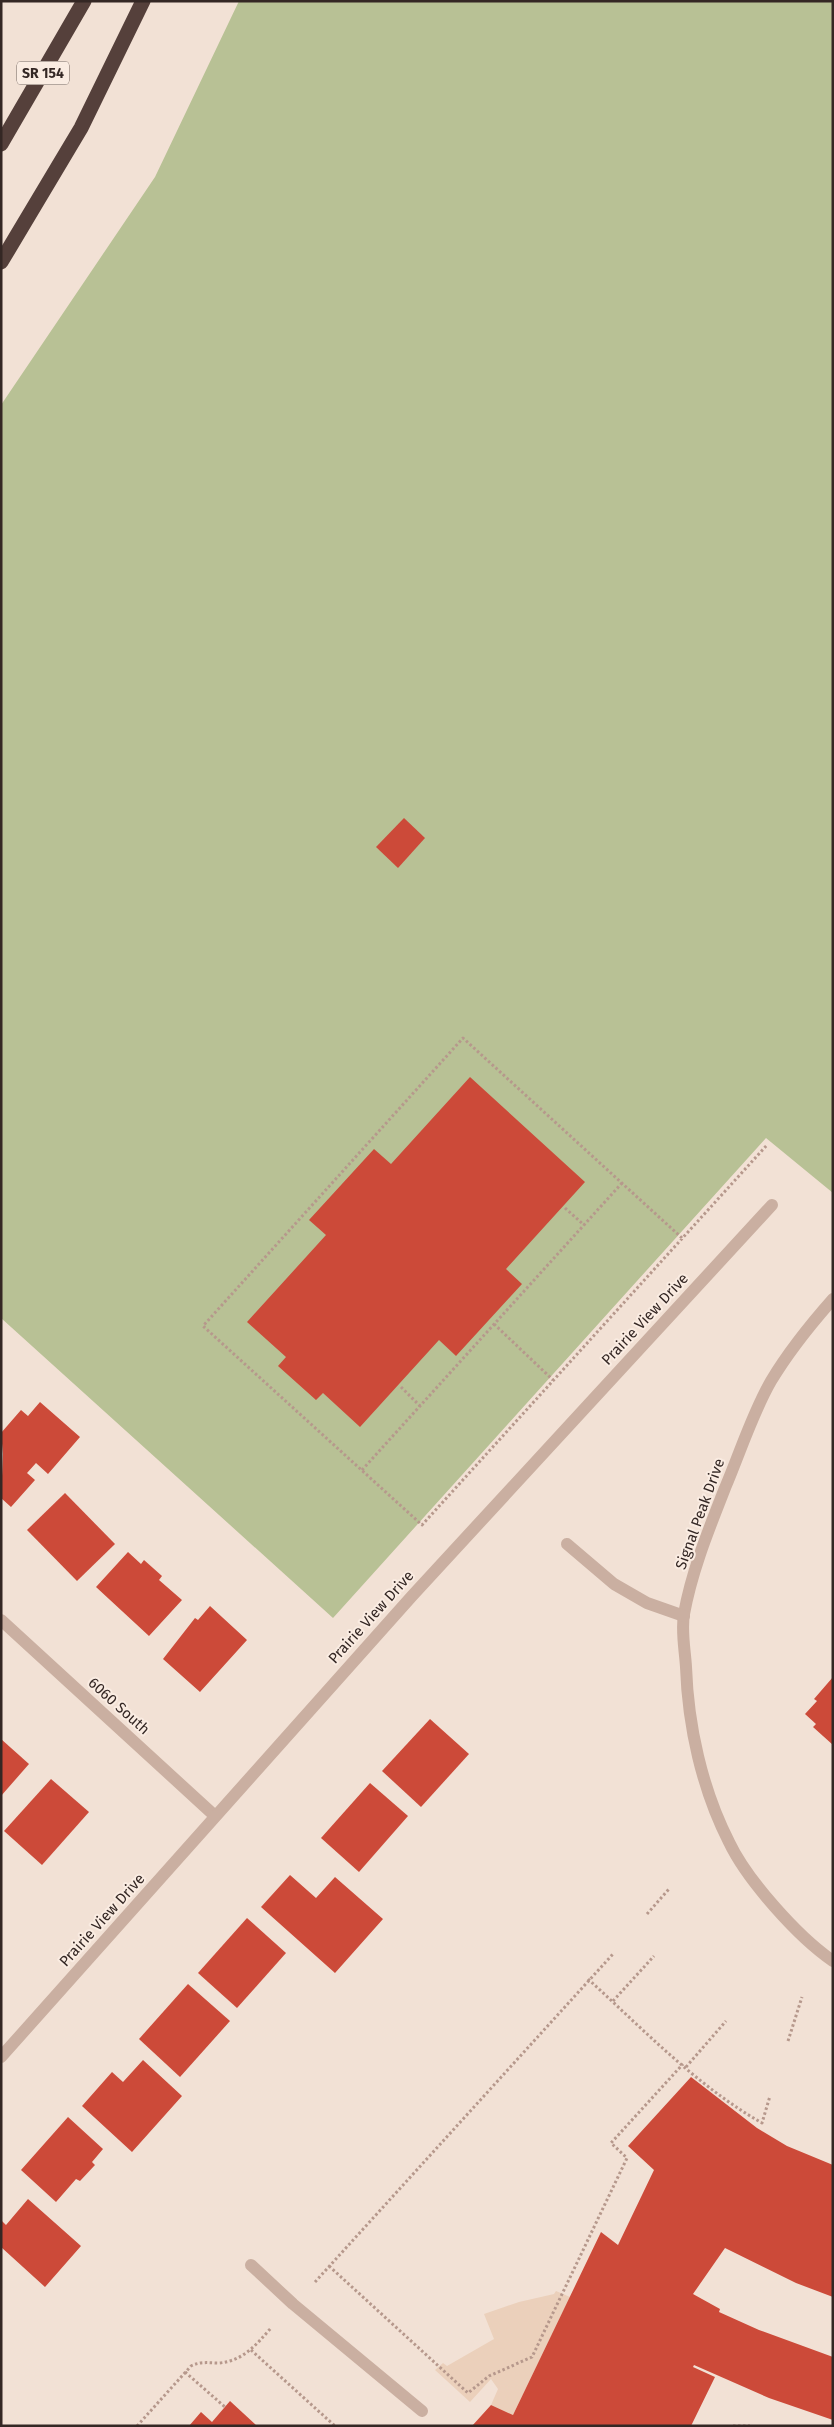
<svg xmlns="http://www.w3.org/2000/svg" width="834" height="2427" viewBox="0 0 834 2427" font-family="'Fira Sans',sans-serif">
  <rect width="100%" height="100%" fill="#f2e1d5"/>
  <path fill="#b8c195" d="M239,1H833V1193L766,1138L333,1618L1,1318V405L155,177Z"/>
  <path fill="#ebd0bb" d="M556,2291L570,2297L513,2415L491,2405L498,2389L491,2379L470,2402L435,2370L443,2363L447,2366L494,2339L484,2314L519,2302L554,2294Z"/>
  <g fill="#cc4a39">
    <path d="M404,818L425,838L398,868L376,847Z"/>
    <path d="M470,1077L585,1182L506,1269L522,1284L456,1356L439,1340L360,1427L323,1393L316,1400L278,1366L286,1357L247,1322L326,1235L309,1220L374,1149L391,1164Z"/>
    <path d="M40,1402L80,1437L48,1474L36,1463L27,1473L35,1480L11,1507L1,1498L3,1454L1,1433L21,1410L28,1416Z"/>
    <path d="M65,1493L115,1544L77,1581L27,1530Z"/>
    <path d="M128,1552L141,1564L144,1560L162,1576L159,1580L182,1600L149,1636L96,1587Z"/>
    <path d="M210,1606L247,1640L200,1692L163,1659L195,1618L198,1620Z"/>
    <path d="M833,1677V1745L813,1727L816,1724L805,1714L817,1701L814,1699Z"/>
    <path d="M430,1719L469,1754L421,1807L382,1771Z"/>
    <path d="M1,1739L29,1764L1,1796Z"/>
    <path d="M51,1779L89,1812L42,1865L4,1831Z"/>
    <path d="M370,1783L408,1816L359,1872L321,1838Z"/>
    <path d="M290,1875L316,1898L335,1877L383,1919L335,1973L261,1907Z"/>
    <path d="M247,1918L286,1953L237,2008L198,1973Z"/>
    <path d="M188,1984L230,2021L180,2077L139,2039Z"/>
    <path d="M143,2060L182,2096L132,2152L82,2106L112,2072L123,2082Z"/>
    <path d="M691,2077L757,2128L787,2146L833,2165V2297L796,2283L725,2248L693,2294L720,2309L719,2312L759,2330L833,2357V2420L769,2398L694,2365L693,2367L715,2377L691,2426H472L491,2405L513,2415L601,2232L618,2245L654,2170L628,2146Z"/>
    <path d="M68,2117L103,2149L92,2162L95,2165L80,2181L76,2179L56,2202L21,2170Z"/>
    <path d="M28,2199L81,2246L45,2287L1,2247V2220L6,2225Z"/>
    <path d="M230,2401L257,2426H189L201,2412L212,2422Z"/>
  </g>
  <g fill="none" stroke-linecap="round" stroke-linejoin="round">
    <g stroke="#b6988c" stroke-width="3" stroke-dasharray="2.5 2.5" stroke-linecap="butt">
      <path d="M565,1208L584,1225"/>
      <path d="M682,1238L463,1038L203,1326L422,1525L767,1145"/>
      <path d="M494,1324L553,1380"/>
      <path d="M401,1387L420,1406"/>
      <path d="M362,1470L622,1183"/>
      <path d="M647,1914L669,1889"/>
      <path d="M588,1979C643,2029 697,2086 762,2123L770,2096"/>
      <path d="M613,2001L654,1956"/>
      <path d="M788,2041L802,1997"/>
      <path d="M686,2067L726,2021"/>
      <path d="M329,2266L468,2393L489,2376L532,2357L627,2158L611,2143L683,2064"/>
      <path d="M315,2282L613,1954"/>
      <path d="M251,2350L335,2426"/>
      <path d="M185,2372L225,2407"/>
      <path d="M137,2426L191,2366C201,2361 209,2363 219,2363C243,2361 256,2345 271,2328"/>
      <path d="M733,2426H750"/>
    </g>
    <g stroke="#caafa1" stroke-width="12">
      <path d="M833,1299C810,1325 789,1351 771,1381C752,1414 740,1453 725,1488C709,1529 692,1570 684,1614C681,1631 685,1650 686,1667C688,1726 702,1789 729,1842C747,1880 798,1937 833,1961"/>
      <path d="M567,1544L614,1584L647,1603L684,1616"/>
      <path d="M1,1620L215,1816"/>
      <path d="M1,2057L412,1596L772,1205"/>
      <path d="M251,2265L293,2304L422,2411"/>
    </g>
    <g stroke="#55403b" stroke-width="15">
      <path d="M1,144L84,1"/>
      <path d="M1,262L81,128L143,1"/>
    </g>
  </g>
  <g text-anchor="middle" dominant-baseline="central" stroke-width="4" stroke-linejoin="round" paint-order="stroke">
    <rect fill="#faece2" stroke="#6f625d" stroke-width="1" x="17" y="61.5" width="52" height="23" rx="4"/>
    <g font-size="14" font-weight="bold" fill="#342724">
      <text x="43" y="73">SR 154</text>
    </g>
    <g font-size="15" fill="#342724" stroke="#faece2">
      <text transform="translate(645 1319) rotate(-47)">Prairie View Drive</text>
      <text transform="translate(700 1514) rotate(-70)">Signal Peak Drive</text>
      <text transform="translate(371 1617) rotate(-48)">Prairie View Drive</text>
      <text transform="translate(119 1706) rotate(42)">6060 South</text>
      <text transform="translate(102 1920) rotate(-48)">Prairie View Drive</text>
    </g>
  </g>
  <rect width="834" height="2427" fill="none" stroke="#342724" stroke-width="5"/>
</svg>
